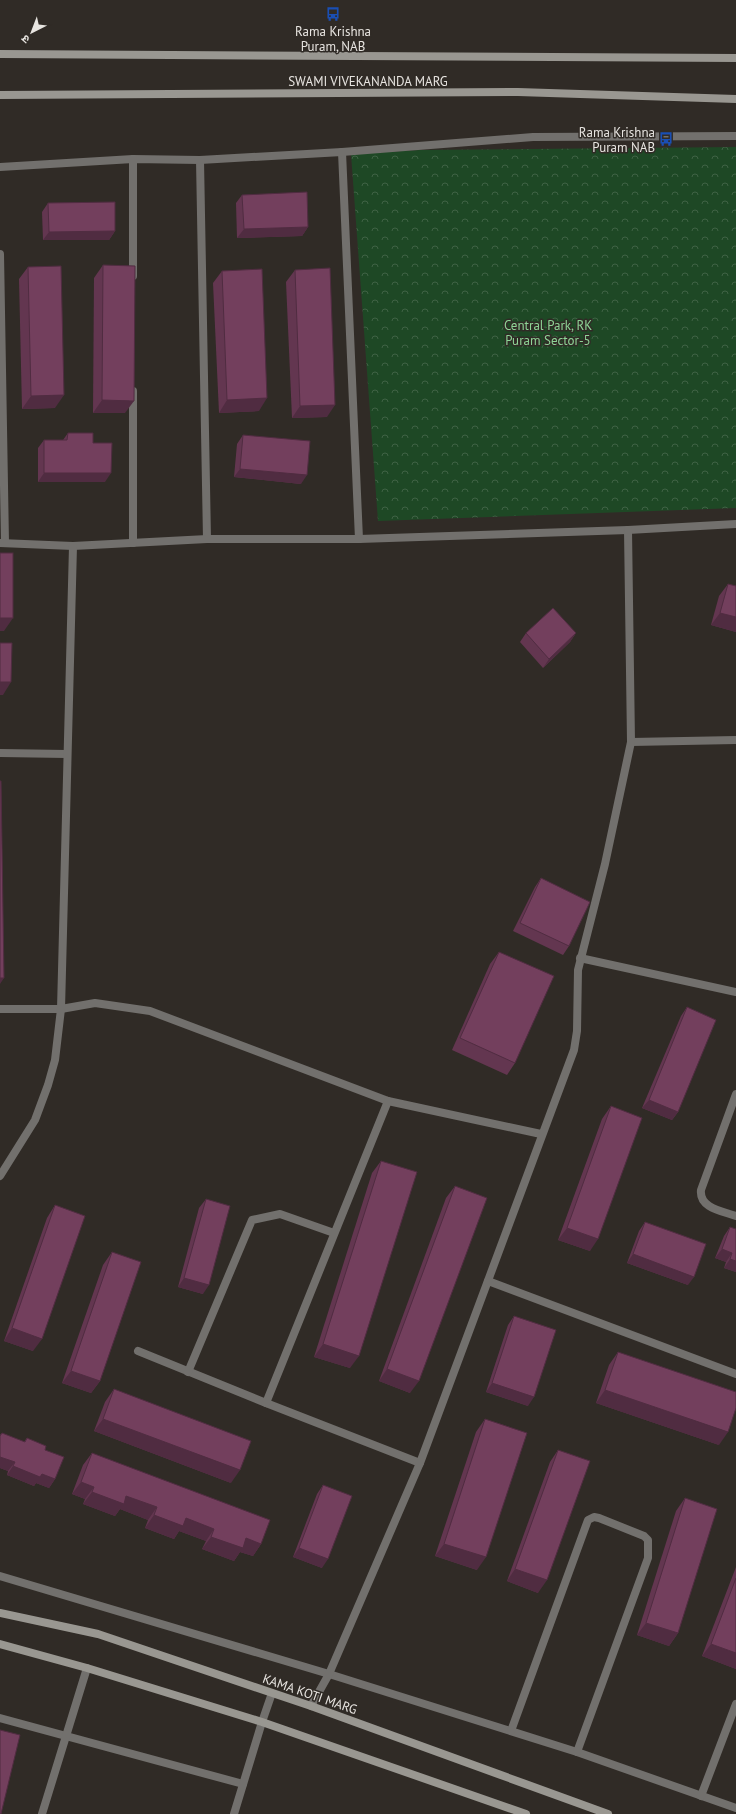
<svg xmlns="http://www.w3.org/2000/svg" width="736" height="1814" viewBox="0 0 736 1814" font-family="'PT Sans','Noto Sans Devanagari',sans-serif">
  <defs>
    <pattern id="park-crowns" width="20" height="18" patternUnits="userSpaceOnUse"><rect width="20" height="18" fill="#1e4825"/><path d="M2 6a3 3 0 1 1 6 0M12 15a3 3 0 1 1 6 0" fill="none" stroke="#3f6244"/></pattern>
  </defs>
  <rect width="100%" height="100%" fill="#302b26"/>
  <path fill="url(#park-crowns)" d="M736,147V508L378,521L351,154L421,150Z"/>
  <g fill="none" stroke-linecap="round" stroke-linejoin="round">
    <g stroke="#72706d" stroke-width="8">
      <path d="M342,152L359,539"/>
      <path d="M200,160L207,539"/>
      <path d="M0,167L133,159L200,160L342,152L533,137L736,136"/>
      <path d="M0,254L5,543"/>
      <path d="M133,276V159"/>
      <path d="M0,543L73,546L207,539H359L628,530L736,524"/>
      <path d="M133,543V391"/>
      <path d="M631,742L736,740"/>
      <path d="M0,753L67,754"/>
      <path d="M580,958L736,992"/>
      <path d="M0,1009H61L95,1003L150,1011L388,1101L541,1134"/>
      <path d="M736,1094L701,1190C699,1208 722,1211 736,1216"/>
      <path d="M0,1176L35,1120L48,1085L55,1060L61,1009L73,546"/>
      <path d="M488,1281L736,1374"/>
      <path d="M138,1351L266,1403L420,1463"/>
      <path d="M188,1372L252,1220L280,1214L334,1233"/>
      <path d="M266,1403L388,1101"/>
      <path d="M0,1576L329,1674L577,1752L736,1808"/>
      <path d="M311,1706L329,1674L420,1463L574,1050L577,1031L578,970L605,864L631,742L628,530"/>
      <path d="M0,1718L243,1784"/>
      <path d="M511,1731L588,1520L594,1517L599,1518L644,1536L648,1540V1558L577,1752"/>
      <path d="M701,1796L736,1704"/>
      <path d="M42,1814L87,1668"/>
      <path d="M234,1814L262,1722L272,1693"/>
    </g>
    <g stroke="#999791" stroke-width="8">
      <path d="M0,54L736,58"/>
      <path d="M0,95L518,92L736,99"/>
      <path d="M0,1613L98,1634L311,1706L608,1814"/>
      <path d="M0,1644L87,1668L262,1722L526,1814"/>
    </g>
  </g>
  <g fill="#633650">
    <path d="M242,195L308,227L302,236L237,238L236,203Z"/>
    <path d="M48,203L115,231L109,240H43L42,212Z"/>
    <path d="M103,265L125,413H93L94,278Z"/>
    <path d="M28,267L55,408L22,409L19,279Z"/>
    <path d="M295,270L327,417L292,418L286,282Z"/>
    <path d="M222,271L259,411L219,413L213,283Z"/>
    <path d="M68,433L93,443L105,482H38V448L44,440H63Z"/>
    <path d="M243,435L301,484L234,477L237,444Z"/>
    <path d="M728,584L736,586V632L711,625L719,596Z"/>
    <path d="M526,633H576L570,642L543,668L520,642Z"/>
    <path d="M541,878L569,946L563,955L513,931L535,887Z"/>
    <path d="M499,952L515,1063L507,1075L452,1050L490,964Z"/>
    <path d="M687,1007L678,1112L672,1120L642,1108L681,1016Z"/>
    <path d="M611,1106L590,1251L558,1240L602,1119Z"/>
    <path d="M381,1161L350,1368L314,1357L372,1173Z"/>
    <path d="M455,1186L410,1393L379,1381L446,1198Z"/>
    <path d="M206,1199L203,1294L178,1287L199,1208Z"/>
    <path d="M55,1205L33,1351L4,1341L47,1218Z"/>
    <path d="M645,1222L688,1285L627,1263L639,1231Z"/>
    <path d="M730,1227L736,1272L724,1268L726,1262L715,1258L724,1236Z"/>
    <path d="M112,1252L100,1381L91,1393L62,1383L103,1265Z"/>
    <path d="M514,1316L528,1406L486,1392L508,1325Z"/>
    <path d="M618,1352L719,1445L596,1403L609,1365Z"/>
    <path d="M114,1389L231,1483L94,1431L105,1402Z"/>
    <path d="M485,1419L477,1570L435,1556L476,1432Z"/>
    <path d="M2,1433L24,1442L27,1438L45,1450L55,1479L49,1488L36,1483L34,1486L7,1475L8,1471L0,1468V1435Z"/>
    <path d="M558,1450L538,1593L507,1581L550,1462Z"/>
    <path d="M92,1453L261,1544L253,1556L240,1552L234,1561L202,1549L206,1541L179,1531L174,1539L145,1528L148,1520L120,1509L115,1516L83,1504L85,1499L72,1494L83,1465Z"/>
    <path d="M323,1485L322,1568L293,1557L317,1494Z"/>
    <path d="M685,1498L678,1633L669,1646L637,1635L676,1511Z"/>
    <path d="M736,1567V1669L702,1656Z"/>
  </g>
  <g fill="#502c41">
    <path d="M308,227L302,236L237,238L244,229Z"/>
    <path d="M115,231L109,240H43L49,232Z"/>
    <path d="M64,395L55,408L22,409L31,396Z"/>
    <path d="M267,398L259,411L219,413L227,400Z"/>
    <path d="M102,400L134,401L125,413H93Z"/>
    <path d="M335,405L327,417L292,418L300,406Z"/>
    <path d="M240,469L307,475L301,484L234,477Z"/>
    <path d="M44,473H111L105,482H38Z"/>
    <path d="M720,613L736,617V632L711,625Z"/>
    <path d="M0,618H13L4,631H0Z"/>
    <path d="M576,633L570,642L543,668L549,659Z"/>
    <path d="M0,682H11L3,695H0Z"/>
    <path d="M0,978H4L0,984Z"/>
    <path d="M649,1100L678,1112L672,1120L642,1108Z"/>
    <path d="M567,1228L598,1239L590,1251L558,1240Z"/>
    <path d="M722,1249L732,1253L726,1262L715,1258Z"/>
    <path d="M633,1254L694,1277L688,1285L627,1263Z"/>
    <path d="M730,1259L736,1261V1272L724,1268Z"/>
    <path d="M184,1278L209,1285L203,1294L178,1287Z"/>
    <path d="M12,1328L42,1339L33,1351L4,1341Z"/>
    <path d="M323,1344L359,1356L350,1368L314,1357Z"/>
    <path d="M387,1369L419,1381L410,1393L379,1381Z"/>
    <path d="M71,1371L100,1381L91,1393L62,1383Z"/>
    <path d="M492,1383L534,1397L528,1406L486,1392Z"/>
    <path d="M605,1390L728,1432L719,1445L596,1403Z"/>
    <path d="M103,1419L240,1470L231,1483L94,1431Z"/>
    <path d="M0,1457L15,1462L8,1471L0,1468Z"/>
    <path d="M13,1466L42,1474L55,1479L49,1488L36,1483L34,1486L7,1475Z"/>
    <path d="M81,1482L94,1487L85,1499L72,1494Z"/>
    <path d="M92,1492L126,1496L157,1507L148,1520L120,1509L115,1516L83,1504Z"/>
    <path d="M154,1515L186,1518L214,1529L206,1541L179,1531L174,1539L145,1528Z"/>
    <path d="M211,1537L246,1538L261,1544L253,1556L240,1552L234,1561L202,1549Z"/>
    <path d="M444,1544L486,1557L477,1570L435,1556Z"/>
    <path d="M299,1548L328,1559L322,1568L293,1557Z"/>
    <path d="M515,1569L547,1580L538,1593L507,1581Z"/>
    <path d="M646,1623L678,1633L669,1646L637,1635Z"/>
    <path d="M711,1644L736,1653V1669L702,1656Z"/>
  </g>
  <g fill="#733f5d" stroke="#502c41">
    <path d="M307,192L308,227L244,229L242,195Z"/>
    <path d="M115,202V231L49,232L48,203Z"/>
    <path d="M103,265L135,266L134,401L102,400Z"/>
    <path d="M61,266L64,395L31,396L28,267Z"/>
    <path d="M330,268L335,405L300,406L295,270Z"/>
    <path d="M262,269L267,398L227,400L222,271Z"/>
    <path d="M68,433H93V443H112L111,473H44V440H67Z"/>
    <path d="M243,435L310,441L307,475L240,469Z"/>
    <rect x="0" y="553" width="13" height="65"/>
    <path d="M728,584L736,586V617L720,613Z"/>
    <path d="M553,608L576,633L549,659L526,633Z"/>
    <path d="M0,643H12L11,682H0Z"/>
    <path d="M0,781H1L4,978H0Z"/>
    <path d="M541,878L590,902L569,946L520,923Z"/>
    <path d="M499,952L554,976L515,1063L460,1038Z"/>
    <path d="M687,1007L716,1020L678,1112L649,1100Z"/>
    <path d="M611,1106L642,1118L598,1239L567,1228Z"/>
    <path d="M381,1161L417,1172L359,1356L323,1344Z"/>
    <path d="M455,1186L487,1198L419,1381L387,1369Z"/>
    <path d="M206,1199L230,1206L209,1285L184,1278Z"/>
    <path d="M55,1205L85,1216L42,1339L12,1328Z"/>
    <path d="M645,1222L706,1244L694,1277L633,1254Z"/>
    <path d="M730,1227L736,1229V1261L730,1259L732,1253L722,1249Z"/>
    <path d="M112,1252L141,1262L100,1381L71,1371Z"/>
    <path d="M514,1316L556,1330L534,1397L492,1383Z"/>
    <path d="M618,1352L736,1392V1408L728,1432L605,1390Z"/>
    <path d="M114,1389L251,1441L240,1470L103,1419Z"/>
    <path d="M485,1419L527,1433L486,1557L444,1544Z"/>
    <path d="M2,1433L25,1442L27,1438L46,1446L45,1450L64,1457L55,1479L42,1474L40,1477L13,1466L15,1462L0,1457V1436Z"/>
    <path d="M558,1450L590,1461L547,1580L515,1569Z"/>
    <path d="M92,1453L270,1520L261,1544L246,1538L243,1548L211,1537L214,1529L186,1518L183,1526L154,1515L157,1507L126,1496L124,1504L92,1492L94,1487L81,1482Z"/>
    <path d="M323,1485L352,1496L328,1559L299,1548Z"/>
    <path d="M685,1498L717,1509L678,1633L646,1623Z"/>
    <path d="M736,1578V1653L711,1644Z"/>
    <path d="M0,1730L20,1735L1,1814H0Z"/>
  </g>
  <defs>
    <symbol id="bus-bare" viewBox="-9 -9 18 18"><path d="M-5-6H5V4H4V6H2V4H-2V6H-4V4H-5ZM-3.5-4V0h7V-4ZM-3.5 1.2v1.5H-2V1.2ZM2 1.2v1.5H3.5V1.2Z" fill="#1a4fb4" stroke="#302b26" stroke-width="2.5" paint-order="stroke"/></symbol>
  </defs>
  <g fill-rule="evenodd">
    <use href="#bus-bare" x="323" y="4" width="20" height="20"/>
    <use href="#bus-bare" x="656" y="129" width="20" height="20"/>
  </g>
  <g text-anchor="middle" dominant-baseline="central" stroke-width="3" stroke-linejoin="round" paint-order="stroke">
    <g font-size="13" fill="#e8e5e1" stroke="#302b26">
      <text x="333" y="31">Rama Krishna<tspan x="333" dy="15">Puram, NAB</tspan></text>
      <text x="655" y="132" text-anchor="end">Rama Krishna<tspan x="655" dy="15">Puram NAB</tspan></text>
    </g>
    <g font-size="13" fill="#e8e5e1" stroke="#302b26">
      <text x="368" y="81">SWAMI VIVEKANANDA MARG</text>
      <text transform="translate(310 1694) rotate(19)">KAMA KOTI MARG</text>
    </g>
    <g font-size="13" fill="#8ed496" stroke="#302b26">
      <text x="548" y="325">Central Park, RK<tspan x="548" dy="15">Puram Sector-5</tspan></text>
    </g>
  </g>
  <g transform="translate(32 32) rotate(222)" stroke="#302b26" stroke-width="3" paint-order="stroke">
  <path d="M0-3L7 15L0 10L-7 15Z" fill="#e8e5e1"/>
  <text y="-6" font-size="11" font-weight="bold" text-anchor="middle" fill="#e8e5e1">उ</text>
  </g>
</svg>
